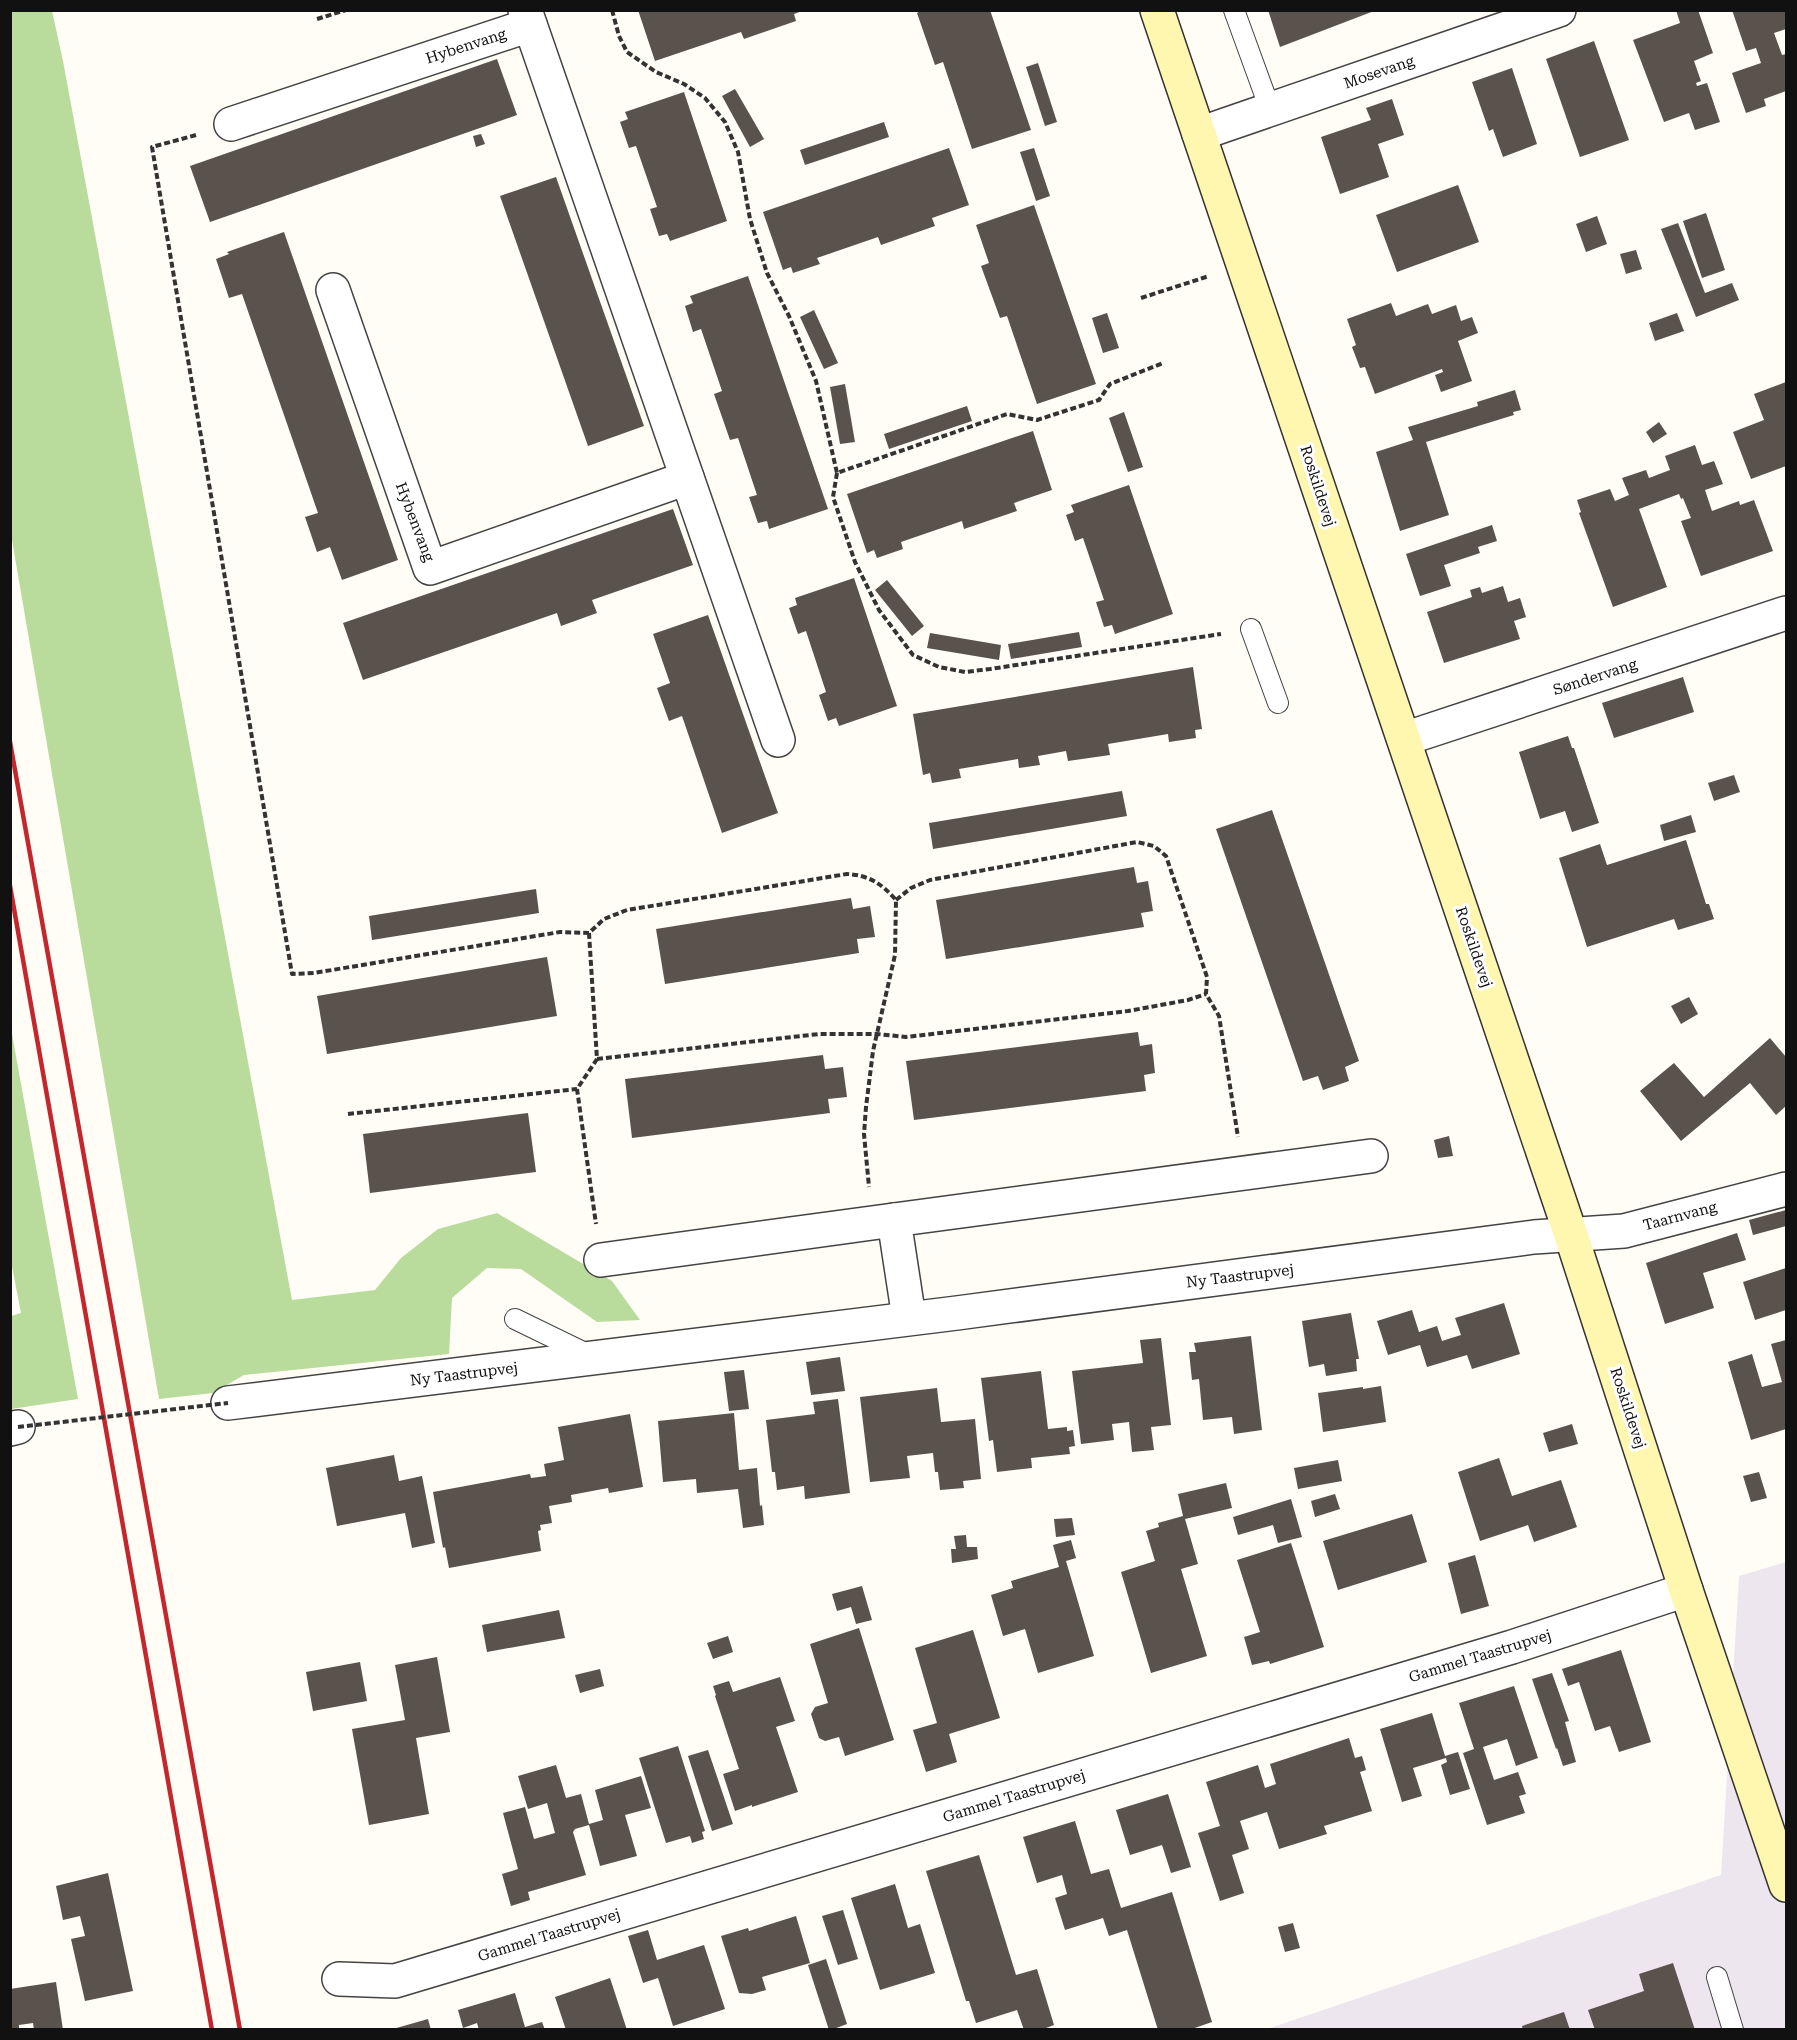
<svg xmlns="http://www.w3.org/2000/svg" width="1797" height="2040" viewBox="0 0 1797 2040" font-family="'Roboto Serif',serif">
  <rect width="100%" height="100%" fill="#fffdf5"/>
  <path fill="#eee6ef" d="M1786,1562V2029L1264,2030L1721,1875L1739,1576Z"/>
  <g fill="#b9dc9c">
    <path d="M10,11H52L63,61L292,1300L375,1290L401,1258L438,1229L497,1213L612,1281L640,1320L597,1322L521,1269L487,1268L452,1298L449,1354L244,1375L213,1393L159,1399L11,534Z"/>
    <path d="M10,1023L78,1399L11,1409V1316L21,1313L10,1256Z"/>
  </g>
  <g fill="#5a524d">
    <path d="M638,10H802V11L794,14L796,21L744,39L741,32L655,61Z"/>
    <path d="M922,10H990L1031,130L972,149L943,62L935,65L917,13Z"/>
    <path d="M1268,10H1374V11L1280,47Z"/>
    <path d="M1676,10H1698L1713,53L1694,61L1701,81L1696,83L1697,86L1707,83L1720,122L1695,130L1689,113L1664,122L1633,40L1680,23Z"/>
    <path d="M1732,10H1786V29L1774,33L1782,55L1786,54V91L1764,99L1766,106L1746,113L1732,73L1761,63L1756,48L1746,51Z"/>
    <path d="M1594,41L1629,140L1580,157L1546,59Z"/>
    <path d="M497,59L517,115L210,222L190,166Z"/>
    <path d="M1038,63L1057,122L1045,126L1026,67Z"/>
    <path d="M1512,68L1537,144L1503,157L1493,129L1489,131L1472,82Z"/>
    <path d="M735,89L764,139L750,147L722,96Z"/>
    <path d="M684,92L727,221L670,241L667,234L659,236L650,209L657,207L636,146L629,148L620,122L628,119L625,112Z"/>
    <path d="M1392,99L1404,135L1378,144L1389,177L1340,194L1321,137L1371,120L1366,108Z"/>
    <path d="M884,122L889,137L805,165L800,150Z"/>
    <path d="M481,134L485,144L476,147L473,136Z"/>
    <path d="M949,148L969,205L932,218L935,226L881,245L878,237L817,258L820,264L793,273L791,267L783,270L763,212Z"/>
    <path d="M1034,148L1050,196L1036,201L1020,152Z"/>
    <path d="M556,177L644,426L588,446L500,196Z"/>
    <path d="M1458,185L1479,242L1397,272L1376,215Z"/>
    <path d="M1034,205L1096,384L1037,404L1007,316L1000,318L981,266L989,263L976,225Z"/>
    <path d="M1706,213L1725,270L1702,278L1683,221Z"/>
    <path d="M1597,216L1607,244L1586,252L1576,224Z"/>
    <path d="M1678,223L1705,293L1732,283L1739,300L1696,317L1661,229Z"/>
    <path d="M284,232L398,560L342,580L330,547L317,552L305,517L318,513L242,294L229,298L216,259L229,254L227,252Z"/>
    <path d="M1636,250L1642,269L1626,274L1620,254Z"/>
    <path d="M748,276L828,509L769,529L767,521L758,523L749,497L757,495L738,438L730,440L714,394L722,391L701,329L693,332L685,306L693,303L690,296Z"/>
    <path d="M1391,303L1396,316L1428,304L1432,314L1456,305L1461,321L1472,317L1478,333L1458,341L1472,381L1441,392L1435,375L1443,372L1442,369L1375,394L1365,367L1360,368L1352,347L1356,345L1347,319Z"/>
    <path d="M814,310L838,363L824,369L800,317Z"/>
    <path d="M1107,313L1119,348L1103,353L1092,318Z"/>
    <path d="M1677,313L1684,331L1655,341L1649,323Z"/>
    <path d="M1786,382V466L1751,479L1733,432L1764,420L1754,394Z"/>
    <path d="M845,384L855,442L840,444L830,387Z"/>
    <path d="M1515,390L1521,410L1513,412L1514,415L1426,442L1449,515L1400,531L1376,452L1413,440L1408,427L1478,406L1477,402Z"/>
    <path d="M967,406L972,421L889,449L884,434Z"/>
    <path d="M1124,412L1143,467L1128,472L1109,418Z"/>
    <path d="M1659,422L1667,434L1653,443L1646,432Z"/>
    <path d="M1033,431L1052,490L1014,503L1017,511L964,529L962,521L901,542L903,549L877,558L874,550L867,553L847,494Z"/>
    <path d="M1695,445L1702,465L1714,461L1723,484L1705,490L1712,511L1739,501L1740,505L1754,500L1773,551L1701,576L1681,521L1691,518L1683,498L1681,499L1679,494L1639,509L1667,587L1613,607L1579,513L1581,512L1577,500L1610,489L1615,501L1629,495L1622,478L1646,470L1649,478L1670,470L1665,456Z"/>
    <path d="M1129,485L1173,614L1115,634L1112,625L1104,627L1096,602L1104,600L1083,538L1075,541L1066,515L1074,512L1071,505Z"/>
    <path d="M673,509L693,565L592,600L597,613L561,626L557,613L363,680L343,623Z"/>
    <path d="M1492,525L1497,541L1478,547L1480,553L1444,565L1451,586L1420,596L1406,554Z"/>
    <path d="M854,578L897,706L839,726L836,718L828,721L819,695L826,692L806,631L798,634L789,608L797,605L795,598Z"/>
    <path d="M887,580L924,626L912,636L875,590Z"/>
    <path d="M1503,586L1508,602L1520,598L1526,617L1514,621L1520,639L1444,663L1427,612L1472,597L1470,590L1480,587L1482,593Z"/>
    <path d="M708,615L778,813L722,833L682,716L669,721L657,688L670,683L653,634Z"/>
    <path d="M1079,632L1082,647L1011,659L1008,644Z"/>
    <path d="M930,633L1001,645L999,660L927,648Z"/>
    <path d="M1193,667L1202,729L1195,730L1196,738L1169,742L1168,734L1108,744L1110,755L1068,761L1066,751L1038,756L1040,765L1019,768L1018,759L959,769L961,778L932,783L930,773L923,775L913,714Z"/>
    <path d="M1683,677L1694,712L1614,738L1602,703Z"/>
    <path d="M1568,736L1572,748H1574L1599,823L1572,832L1565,811L1540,819L1519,752Z"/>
    <path d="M1734,775L1740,792L1714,801L1708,783Z"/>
    <path d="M1122,791L1127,816L933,849L929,823Z"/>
    <path d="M1272,810L1359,1061L1345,1067L1349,1081L1323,1090L1318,1076L1303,1081L1216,829Z"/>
    <path d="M1691,815L1696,832L1664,841L1660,825Z"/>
    <path d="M1686,840L1706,904H1709L1714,919L1678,930L1674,919L1587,947L1559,858L1600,844L1607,865Z"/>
    <path d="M1134,867L1137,883L1148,881L1153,911L1141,913L1144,927L946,959L936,900Z"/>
    <path d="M536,889L539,913L372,940L369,916Z"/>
    <path d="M851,898L853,909L870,906L875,937L857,939L859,953L665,984L656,929Z"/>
    <path d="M547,957L557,1016L327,1054L317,996Z"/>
    <path d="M1689,997L1698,1014L1681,1024L1671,1006Z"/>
    <path d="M1138,1032L1140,1046L1152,1044L1155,1073L1144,1075L1146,1091L914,1120L906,1061Z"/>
    <path d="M1770,1038L1786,1057V1106L1776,1115L1750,1083L1681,1141L1640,1091L1674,1063L1704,1097Z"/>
    <path d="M823,1055L825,1069L843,1067L847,1097L828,1099L830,1113L632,1138L625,1079Z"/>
    <path d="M528,1113L536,1172L370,1193L363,1134Z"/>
    <path d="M1449,1136L1453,1156L1438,1158L1434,1140Z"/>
    <path d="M1786,1210V1226L1753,1235L1749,1220Z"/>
    <path d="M1737,1233L1746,1260L1703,1273L1714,1308L1665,1324L1646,1263Z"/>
    <path d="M1786,1268V1310L1755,1320L1743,1282Z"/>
    <path d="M1504,1303L1520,1354L1472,1369L1467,1355L1427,1367L1420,1345L1388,1355L1377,1321L1412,1310L1419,1332L1437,1326L1442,1341L1461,1335L1455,1318Z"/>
    <path d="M1351,1313L1359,1359H1356L1357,1371L1326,1376L1324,1364L1309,1367L1302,1321Z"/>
    <path d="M1251,1336L1262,1430L1234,1434L1232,1417L1203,1420L1199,1379L1192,1380L1189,1352H1196L1194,1343Z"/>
    <path d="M1161,1338L1171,1425L1151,1427L1154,1450L1132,1452L1129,1422L1112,1424L1114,1440L1081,1444L1072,1371L1143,1363L1140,1340Z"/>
    <path d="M1786,1340V1429L1751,1440L1728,1362L1752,1354L1762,1387L1782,1382L1771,1344Z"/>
    <path d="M840,1357L845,1391L811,1395L806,1362Z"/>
    <path d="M744,1370L749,1409L729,1411L724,1372Z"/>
    <path d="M1041,1371L1048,1429L1067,1427V1431L1073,1430L1075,1446L1069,1447L1070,1454L1031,1458L1032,1468L997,1472L993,1440L989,1441L981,1378Z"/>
    <path d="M1381,1386L1386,1422L1323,1432L1318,1393L1363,1387V1389Z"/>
    <path d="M937,1388L941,1422L975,1419L981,1479L963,1481L964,1488L940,1490L938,1472H935L933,1453L907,1456L910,1478L870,1482L860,1397Z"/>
    <path d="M838,1399L850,1493L805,1499L804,1486L777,1490L775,1472H772L766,1420L815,1414L813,1402Z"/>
    <path d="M734,1413L739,1470L757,1468L760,1506L762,1505L764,1525L743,1528L738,1489L697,1493L696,1479L663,1482L658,1421Z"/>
    <path d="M630,1414L643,1487L609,1493L608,1488L571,1495L572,1502L549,1506L552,1523L540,1525L541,1530L538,1531L541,1551L449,1568L445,1547L443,1548L433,1492L530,1474L531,1478L546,1476L544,1464L564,1460L558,1427Z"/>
    <path d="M1572,1424L1578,1444L1549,1452L1543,1433Z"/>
    <path d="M394,1455L399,1481L422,1476L435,1543L412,1548L405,1513L337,1526L326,1468Z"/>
    <path d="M1499,1458L1512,1496L1561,1480L1577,1527L1534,1542L1528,1525L1480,1541L1458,1472Z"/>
    <path d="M1338,1460L1342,1481L1298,1489L1294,1468Z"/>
    <path d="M1759,1472L1767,1498L1751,1502L1743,1476Z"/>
    <path d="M1226,1483L1232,1508L1185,1519L1198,1564L1181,1569L1207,1656L1151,1673L1121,1572L1155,1561L1146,1531L1159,1527L1158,1523L1183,1516L1178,1494Z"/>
    <path d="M1335,1494L1340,1509L1315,1517L1311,1501Z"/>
    <path d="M1291,1499L1302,1537L1278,1543L1273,1525L1238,1535L1233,1517Z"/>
    <path d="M1412,1514L1427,1562L1338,1590L1323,1541Z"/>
    <path d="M1072,1518L1075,1535L1056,1537L1054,1519Z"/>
    <path d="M966,1535L967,1547H977L978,1559L952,1563L951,1549H956L954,1536Z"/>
    <path d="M1071,1540L1076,1558L1066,1561L1094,1656L1038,1673L1025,1629L1003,1636L991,1595L1013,1588L1011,1581L1059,1567L1053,1545Z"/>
    <path d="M1291,1543L1324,1647L1270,1664L1269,1661L1252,1665L1244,1637L1260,1632L1237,1560Z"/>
    <path d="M1475,1555L1489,1606L1461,1614L1448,1563Z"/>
    <path d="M862,1586L872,1620L856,1624L851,1607L837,1611L832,1594Z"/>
    <path d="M559,1610L565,1638L487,1652L482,1625Z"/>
    <path d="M859,1628L894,1740L845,1756L839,1737L825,1741L819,1738L811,1714L815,1707L828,1703L810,1644Z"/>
    <path d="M973,1630L1000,1718L949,1734L957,1762L926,1772L913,1730L937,1723L915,1648Z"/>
    <path d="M728,1636L733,1652L713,1659L707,1643Z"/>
    <path d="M1621,1650L1651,1742L1619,1752L1610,1726L1595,1731L1579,1682L1568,1686L1562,1669Z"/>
    <path d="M437,1657L450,1732L416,1738L429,1814L369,1825L352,1729L405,1720L395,1665Z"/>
    <path d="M360,1662L367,1701L313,1711L306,1672Z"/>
    <path d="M600,1669L604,1686L580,1693L575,1675Z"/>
    <path d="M1552,1673L1569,1721L1565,1722L1576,1762L1563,1766L1557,1748L1556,1749L1532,1679Z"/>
    <path d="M780,1677L795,1721L776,1727L798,1792L752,1807V1805L735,1811L723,1774L739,1769L715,1696L716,1695L713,1686L729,1681L733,1692Z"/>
    <path d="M1514,1686L1538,1758L1516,1766L1507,1739L1483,1747L1494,1780L1518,1772L1526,1794L1519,1796L1525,1813L1487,1825L1463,1753L1474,1749L1459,1703Z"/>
    <path d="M1432,1713L1445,1756L1458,1752L1470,1789L1450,1795L1441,1765L1447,1762L1446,1758L1413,1768L1422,1796L1402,1802L1380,1729Z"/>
    <path d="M1349,1738L1355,1758L1362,1756L1366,1770L1360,1772L1372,1811L1324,1826L1327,1834L1279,1849L1267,1812L1240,1821L1249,1849L1232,1855L1244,1893L1220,1901L1198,1833L1220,1826L1206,1782L1258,1765L1265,1788L1276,1784L1270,1764Z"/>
    <path d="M678,1746L705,1831L702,1832L704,1839L692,1843L690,1836L666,1843L639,1758Z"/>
    <path d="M708,1750L733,1824L712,1831L688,1756Z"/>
    <path d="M556,1765L566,1798L581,1794L589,1824L603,1820L595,1790L641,1776L651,1808L625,1815L637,1856L600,1866L589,1825L575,1829L573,1832L586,1875L528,1892L530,1900L511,1906L502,1874L518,1869L503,1813L525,1807L534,1839L555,1833L547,1803L528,1809L518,1776Z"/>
    <path d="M1168,1794L1191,1867L1171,1873L1162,1845L1130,1855L1116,1810Z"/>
    <path d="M1075,1821L1091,1874L1109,1869L1121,1908L1172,1892L1212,2022L1189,2030H1158L1127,1930L1109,1936L1103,1918L1065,1930L1055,1898L1067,1894L1062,1875L1037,1883L1023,1837Z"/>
    <path d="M979,1855L1016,1975L1037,1969L1054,2025L1041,2030H1024L1017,2010L976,2023L969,2001H966L926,1871Z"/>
    <path d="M108,1873L133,1991L85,2001L71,1939L85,1936L80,1916L63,1920L56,1886Z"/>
    <path d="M895,1884L908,1928L920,1924L935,1973L880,1990L851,1898Z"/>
    <path d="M843,1910L858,1959L838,1965L822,1916Z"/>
    <path d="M796,1916L810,1963L762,1977L766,1990L752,1994L739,1993L721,1936L748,1928L749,1931Z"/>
    <path d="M1293,1923L1300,1948L1285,1952L1278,1927Z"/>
    <path d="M648,1930L657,1960L704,1945L725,2009L673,2026L658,1978L643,1983L628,1936Z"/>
    <path d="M826,1959L847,2024L831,2030H829L808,1965Z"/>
    <path d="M1673,1963L1695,2030H1595L1588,2010L1644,1991L1639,1974Z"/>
    <path d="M610,1978L627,2030H566L555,1997Z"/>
    <path d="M56,1982L63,2030H34L33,2023L19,2025V2030H10V1989Z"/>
    <path d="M515,1993L525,2027L542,2022L545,2030H479L477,2023L463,2028L458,2010Z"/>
    <path d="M1564,2012L1570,2030H1523L1522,2026Z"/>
    <path d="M428,2019L431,2030H393V2029Z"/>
  </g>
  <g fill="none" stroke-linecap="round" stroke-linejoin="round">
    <defs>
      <g id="lane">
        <path d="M1234,10L1270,109"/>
        <path d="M1251,629L1278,703"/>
        <path d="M515,1319L589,1355"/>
        <path d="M1717,1977L1733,2030"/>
      </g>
      <g id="street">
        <path d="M525,10L778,740"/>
        <path d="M231,124L530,25"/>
        <path d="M1199,134L1559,10"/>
        <path d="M333,290L430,568L687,478"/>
        <path d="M1404,739L1786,613"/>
        <path d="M601,1260L894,1220"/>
        <path d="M909,1318L894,1220L1371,1156"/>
        <path d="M228,1403L957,1313L1534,1237L1624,1231L1786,1189"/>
        <path d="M10,1429L18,1427"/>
        <path d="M339,1979L395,1981L1512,1647L1686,1590"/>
      </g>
      <path id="secondary" d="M1157,10L1571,1235L1686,1590L1786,1885"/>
    </defs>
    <use href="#lane" stroke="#444" stroke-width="22"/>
    <use href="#street" stroke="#444" stroke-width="36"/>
    <use href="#secondary" stroke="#333" stroke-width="36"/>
    <g stroke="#333" stroke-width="4" stroke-dasharray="6 3" stroke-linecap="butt">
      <path d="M612,10L619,36L627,52L656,72L684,84L705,98L725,122L738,152L750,219L767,273L789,316L816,381L837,473L1007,414L1037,420L1099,400L1110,384L1163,363"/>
      <path d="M317,19L346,10"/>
      <path d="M196,135L152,147L292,974L314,973L560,932L589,933L604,919L627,910L847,874C869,875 882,884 896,900L895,955L873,1051L866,1107L864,1134L869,1187"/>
      <path d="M1141,298L1209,276"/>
      <path d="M837,473L833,497L855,562L879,610L913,655L939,667L965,672L990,669L1221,634"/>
      <path d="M896,900L911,888L930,880L1137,842L1154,846L1166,856L1207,977L1206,994L1219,1016L1238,1137"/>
      <path d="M589,933L597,1059L577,1089L596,1224"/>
      <path d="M597,1059L819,1034H877L906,1037L1128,1011L1188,1000L1206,994"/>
      <path d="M348,1114L577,1089"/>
    </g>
    <use href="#lane" stroke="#fff" stroke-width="20"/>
    <use href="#street" stroke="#fff" stroke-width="33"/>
    <use href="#secondary" stroke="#fff6b0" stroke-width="33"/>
    <g stroke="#c4262e" stroke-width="4.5">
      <path d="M10,742L240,2030"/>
      <path d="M10,886L212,2030"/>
    </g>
    <path stroke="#333" stroke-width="4" stroke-dasharray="6 3" stroke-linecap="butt" d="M18,1427L228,1403"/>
  </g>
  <g text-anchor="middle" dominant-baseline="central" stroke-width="6" stroke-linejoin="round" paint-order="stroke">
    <g font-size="15" fill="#111" stroke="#fff">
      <text transform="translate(466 46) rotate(-18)">Hybenvang</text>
      <text transform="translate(1379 72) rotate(-19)">Mosevang</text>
      <text transform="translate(1318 486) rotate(72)">Roskildevej</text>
      <text transform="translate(415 522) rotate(69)">Hybenvang</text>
      <text transform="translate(1595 677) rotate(-18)">Søndervang</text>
      <text transform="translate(1474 947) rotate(71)">Roskildevej</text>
      <text transform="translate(1680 1216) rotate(-15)">Taarnvang</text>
      <text transform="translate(1240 1276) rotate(-7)">Ny Taastrupvej</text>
      <text transform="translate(464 1374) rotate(-7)">Ny Taastrupvej</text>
      <text transform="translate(1628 1408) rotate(72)">Roskildevej</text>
      <text transform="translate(1480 1656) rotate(-17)">Gammel Taastrupvej</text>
      <text transform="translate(1014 1796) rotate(-17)">Gammel Taastrupvej</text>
      <text transform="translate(549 1935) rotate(-17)">Gammel Taastrupvej</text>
    </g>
  </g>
  <rect width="1797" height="2040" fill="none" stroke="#111111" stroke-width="24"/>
</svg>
